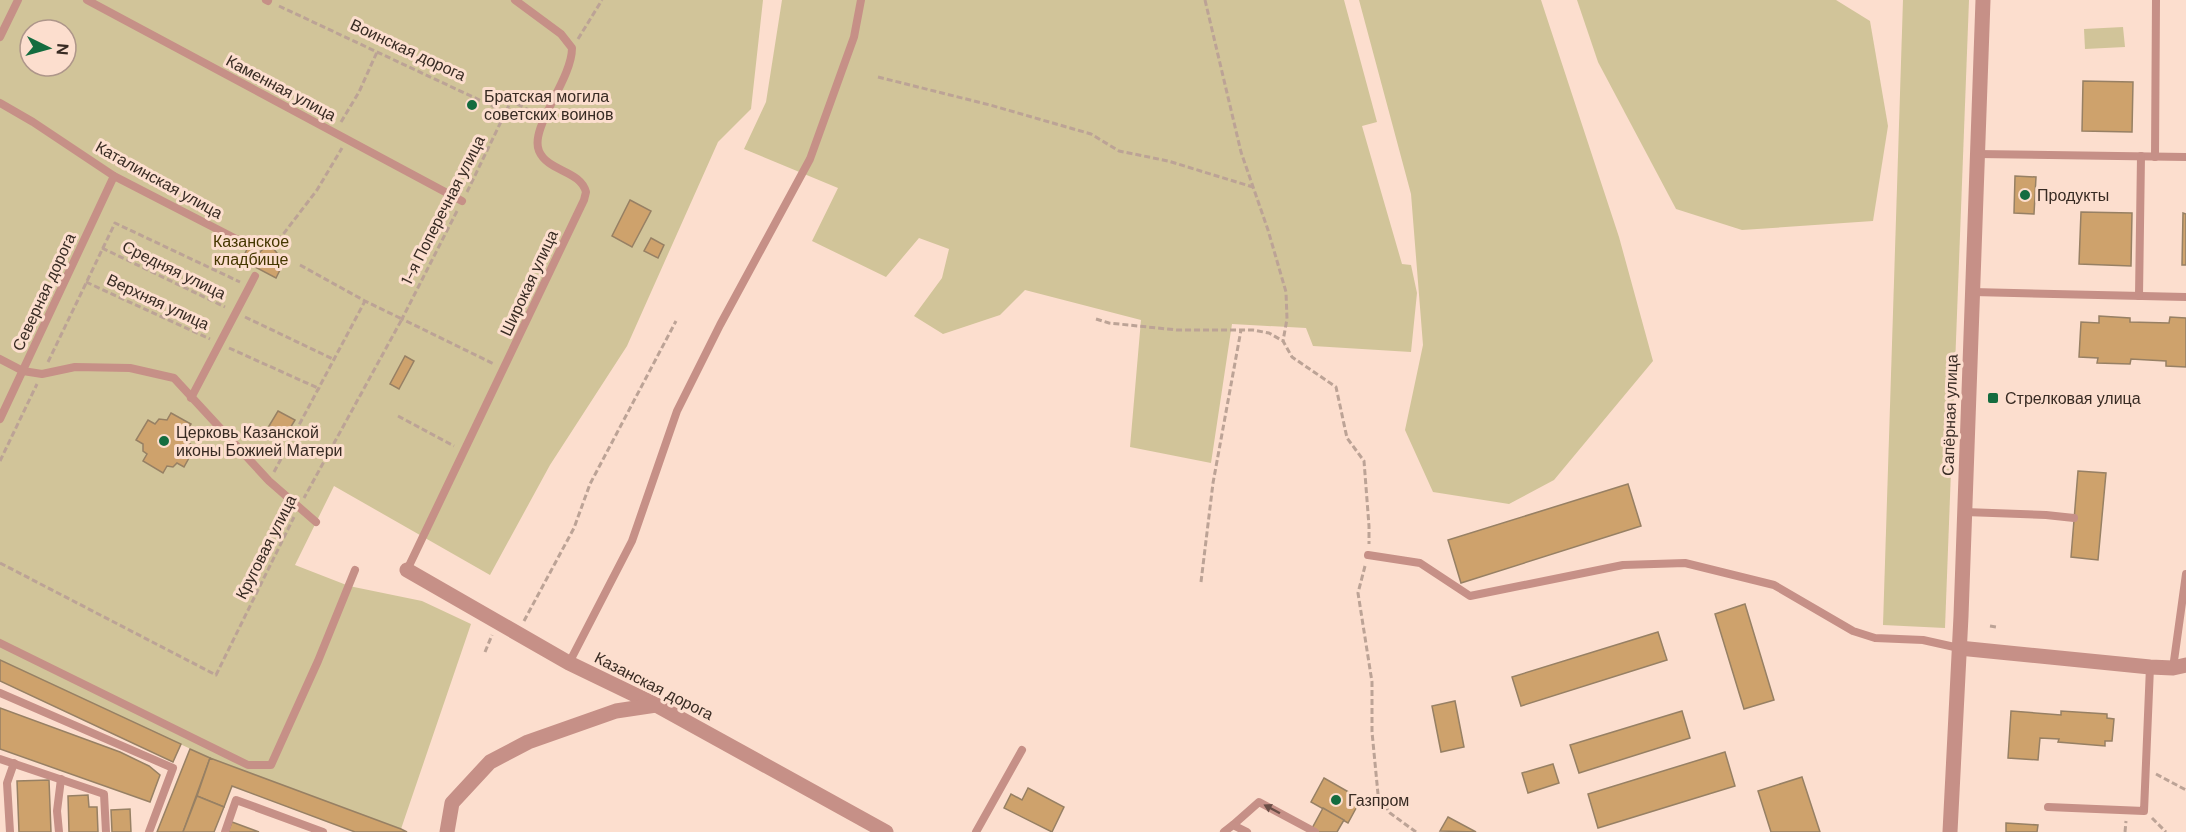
<svg xmlns="http://www.w3.org/2000/svg" width="2186" height="832" viewBox="0 0 2186 832" font-family="'DM Sans',sans-serif">
  <rect width="100%" height="100%" fill="#fcdece"/>
  <g fill="#d1c499" fill-rule="evenodd">
    <path d="M0,0H763L751,109L718,142L627,346L550,465L490,575L334,486L295,565L349,586L422,601L471,624L401,829L210,758L0,660ZM30,30H66V66H30Z"/>
    <path d="M782,0H1344L1377,122L1362,126L1402,264L1411,265L1417,293L1411,352L1313,346L1306,328L1232,324L1211,463L1130,447L1141,320L1025,290L1000,315L943,334L914,316L942,278L949,249L919,238L886,277L812,241L838,188L744,149L766,102Z"/>
    <path d="M1359,0H1541L1619,237L1653,361L1554,480L1509,504L1433,492L1405,430L1423,345L1411,194Z"/>
    <path d="M1577,0H1836L1870,21L1888,126L1873,221L1742,230L1676,209L1598,62Z"/>
    <path d="M1903,0H1969L1945,628L1883,625Z"/>
    <path d="M2123,27L2125,47L2085,49L2084,29Z"/>
  </g>
  <g fill="#cea26c" stroke="#978064" stroke-width="1.5">
    <path d="M2083,81L2133,82L2132,132L2082,131Z"/>
    <path d="M2015,176L2036,177L2034,214L2014,213Z"/>
    <path d="M630,200L651,211L632,247L612,236Z"/>
    <path d="M2081,212L2132,213L2131,266L2079,264Z"/>
    <path d="M2183,213L2186,214V265H2182Z"/>
    <path d="M651,238L664,245L658,258L644,251Z"/>
    <path d="M248,247L259,253L265,247H272L277,253L276,261L283,264L276,278L242,260Z"/>
    <path d="M2099,316L2130,318V322L2169,323L2170,317L2186,318V367L2166,366V361L2131,359L2130,364L2097,363L2098,358L2079,357L2081,322L2099,323Z"/>
    <path d="M405,356L414,361L399,389L390,384Z"/>
    <path d="M278,411L295,420L286,435L269,426Z"/>
    <path d="M171,413L191,424L186,432L190,437L189,443L195,447L184,467L177,463L173,467L167,466L163,473L143,461L147,454L143,451V444L136,440L148,420L155,424L159,419L167,420Z"/>
    <path d="M2078,471L2106,473L2098,560L2071,557Z"/>
    <path d="M1628,484L1641,526L1461,583L1448,540Z"/>
    <path d="M1745,604L1774,700L1744,709L1715,614Z"/>
    <path d="M1658,632L1667,660L1521,706L1512,677Z"/>
    <path d="M0,660L181,744L173,762L0,681Z"/>
    <path d="M1455,701L1464,747L1441,752L1432,706Z"/>
    <path d="M0,708L120,752L149,766L160,775L150,802L0,749Z"/>
    <path d="M1682,711L1690,738L1579,773L1570,745Z"/>
    <path d="M2011,711L2061,715V711L2107,714V718L2114,719L2112,741H2105V746L2058,742L2059,739L2040,738L2038,760L2008,758Z"/>
    <path d="M190,749L210,758L183,832H157Z"/>
    <path d="M1725,752L1735,786L1598,828L1588,794Z"/>
    <path d="M210,758L401,829L407,832H355L232,786L224,807L197,796Z"/>
    <path d="M1553,764L1559,783L1528,793L1522,773Z"/>
    <path d="M1802,777L1820,832H1771L1758,791Z"/>
    <path d="M1324,778L1361,799L1348,823L1311,802Z"/>
    <path d="M49,780L51,832H19L17,781Z"/>
    <path d="M1028,788L1064,807L1052,832L1004,808L1011,794L1022,800Z"/>
    <path d="M88,795L89,807H97L98,832H69L68,796Z"/>
    <path d="M197,796L224,807L214,832H183Z"/>
    <path d="M1323,808L1344,820L1337,832H1310Z"/>
    <path d="M130,809L131,832H112L111,810Z"/>
    <path d="M1448,817L1476,832L1440,831Z"/>
    <path d="M232,822L259,832H228Z"/>
    <path d="M2006,823L2038,825L2037,832H2006Z"/>
  </g>
  <g fill="none" stroke-linecap="round" stroke-linejoin="round">
    <g stroke="#bca396" stroke-width="3" stroke-dasharray="6 3" stroke-linecap="butt">
      <path d="M1205,0L1241,152L1268,230L1286,292L1287,319L1283,341"/>
      <path d="M279,6L505,112"/>
      <path d="M578,39L602,0"/>
      <path d="M878,77L990,105L1091,134L1119,151L1168,161L1253,187"/>
      <path d="M341,122L359,92L377,52"/>
      <path d="M467,192L511,101L535,113"/>
      <path d="M457,211L402,319L494,364"/>
      <path d="M278,241L317,190L342,148"/>
      <path d="M102,248L225,307"/>
      <path d="M300,265L365,301L402,319L304,498"/>
      <path d="M86,282L210,339"/>
      <path d="M245,317L335,360"/>
      <path d="M1096,319L1109,323L1177,330H1253L1269,333L1283,341L1292,357L1336,387L1347,438L1364,461L1369,526V544"/>
      <path d="M229,348L320,389"/>
      <path d="M48,362L115,223L240,282"/>
      <path d="M398,416L454,446"/>
      <path d="M0,461L37,384"/>
      <path d="M274,472L365,301"/>
      <path d="M0,563L216,675L294,517"/>
      <path d="M1365,566L1358,593L1372,682V732L1378,794L1390,813L1416,832"/>
      <path d="M1201,582L1213,483L1241,330"/>
      <path d="M524,621L574,528L590,484L676,321"/>
      <path d="M1990,626L1996,627"/>
      <path d="M485,652L492,635"/>
      <path d="M2156,774L2186,790"/>
      <path d="M2152,818L2166,832"/>
      <path d="M2125,832L2126,821"/>
    </g>
    <g stroke="#c69087" stroke-width="8">
      <path d="M87,0L462,201"/>
      <path d="M266,0L268,1"/>
      <path d="M0,37L18,0"/>
      <path d="M0,103L33,122L114,176L244,243"/>
      <path d="M1977,154L2186,157"/>
      <path d="M2155,157L2156,0"/>
      <path d="M1973,292L2186,297"/>
      <path d="M2139,296L2141,156"/>
      <path d="M0,359L23,371L42,374L75,367L130,368L174,378L269,481L316,522"/>
      <path d="M191,398L255,276"/>
      <path d="M0,419L114,176"/>
      <path d="M1965,512L2046,515L2074,518"/>
      <path d="M1368,555L1420,563L1470,596L1623,565L1685,563L1774,585L1853,631L1875,638L1923,640L1959,648"/>
      <path d="M407,570L584,200L586,192C580,170 548,172 539,151C529,128 572,80 572,48L561,34L515,0"/>
      <path d="M0,643L248,765H271L318,661L355,570"/>
      <path d="M569,663L632,541L677,411L720,325L810,159L854,37L861,0"/>
      <path d="M2173,668L2186,574"/>
      <path d="M0,693L173,768L149,832"/>
      <path d="M0,759L104,794L106,832"/>
      <path d="M2048,807L2144,811L2150,667"/>
      <path d="M1233,825L1259,802L1315,832"/>
      <path d="M10,832L7,783L14,763"/>
      <path d="M59,832L57,811L61,779"/>
      <path d="M225,832L236,800L323,832"/>
      <path d="M976,832L1022,750"/>
      <path d="M1224,832L1233,825L1247,832"/>
    </g>
    <g stroke="#c69087" stroke-width="15">
      <path d="M407,570L569,663L656,705L886,832"/>
      <path d="M1959,648L2150,667L2173,668L2186,665"/>
      <path d="M447,832L452,803L490,762L528,742L616,711L656,705"/>
    </g>
    <path stroke="#c69087" stroke-width="15" d="M1950,832L1961,616L1983,0"/>
  </g>
  <defs><path id="oneway-solid" d="M-6-.8H1V-3.2L6.5 0L1 3.2V.8H-6Z" transform="scale(1.5)"/></defs>
  <use fill="#6a4e46" href="#oneway-solid" transform="translate(1272 809) rotate(-152)"/>
  <g fill="#146c3f" stroke="#fcdece" stroke-width="2">
    <circle cx="472" cy="105" r="6"/>
    <circle cx="2025" cy="195" r="6"/>
    <rect x="1987" y="392" width="12" height="12" rx="3"/>
    <circle cx="164" cy="441" r="6"/>
    <circle cx="1336" cy="800" r="6"/>
  </g>
  <g text-anchor="middle" dominant-baseline="central" stroke-width="6" stroke-linejoin="round" paint-order="stroke">
    <g font-size="16" fill="#382b23" stroke="#fcdece">
      <text transform="translate(408 50) rotate(25)">Воинская дорога</text>
      <text transform="translate(281 88) rotate(28)">Каменная улица</text>
      <text transform="translate(159 180) rotate(29)">Каталинская улица</text>
      <text transform="translate(443 210) rotate(-63)">1-я Поперечная улица</text>
      <text transform="translate(174 270) rotate(26)">Средняя улица</text>
      <text transform="translate(529 283) rotate(-65)">Широкая улица</text>
      <text transform="translate(44 292) rotate(-65)">Северная дорога</text>
      <text transform="translate(158 302) rotate(25)">Верхняя улица</text>
      <text transform="translate(1950 415) rotate(-88)">Сапёрная улица</text>
      <text transform="translate(266 547) rotate(-63)">Круговая улица</text>
      <text transform="translate(654 686) rotate(27)">Казанская дорога</text>
    </g>
    <g font-size="16" fill="#382b23" stroke="#fcdece" text-anchor="start">
      <text x="484" y="96">Братская могила<tspan x="484" dy="18">советских воинов</tspan></text>
      <text x="2037" y="195">Продукты</text>
      <text x="2005" y="398">Стрелковая улица</text>
      <text x="176" y="432">Церковь Казанской<tspan x="176" dy="18">иконы Божией Матери</tspan></text>
      <text x="1348" y="800">Газпром</text>
    </g>
    <g font-size="16" fill="#453700" stroke="#fcdece">
      <text x="251" y="241">Казанское<tspan x="251" dy="18">кладбище</tspan></text>
    </g>
  </g>
  <g transform="translate(48 48) rotate(95)"><circle r="28" fill="#fcdece" stroke="#ae968a" stroke-width="1.5"/>
  <path d="M0-4.5L10 22L0 15L-10 22Z" fill="#146c3f"/>
  <text y="-9" font-size="16" font-weight="bold" text-anchor="middle" fill="#382b23">N</text>
  </g>
</svg>
